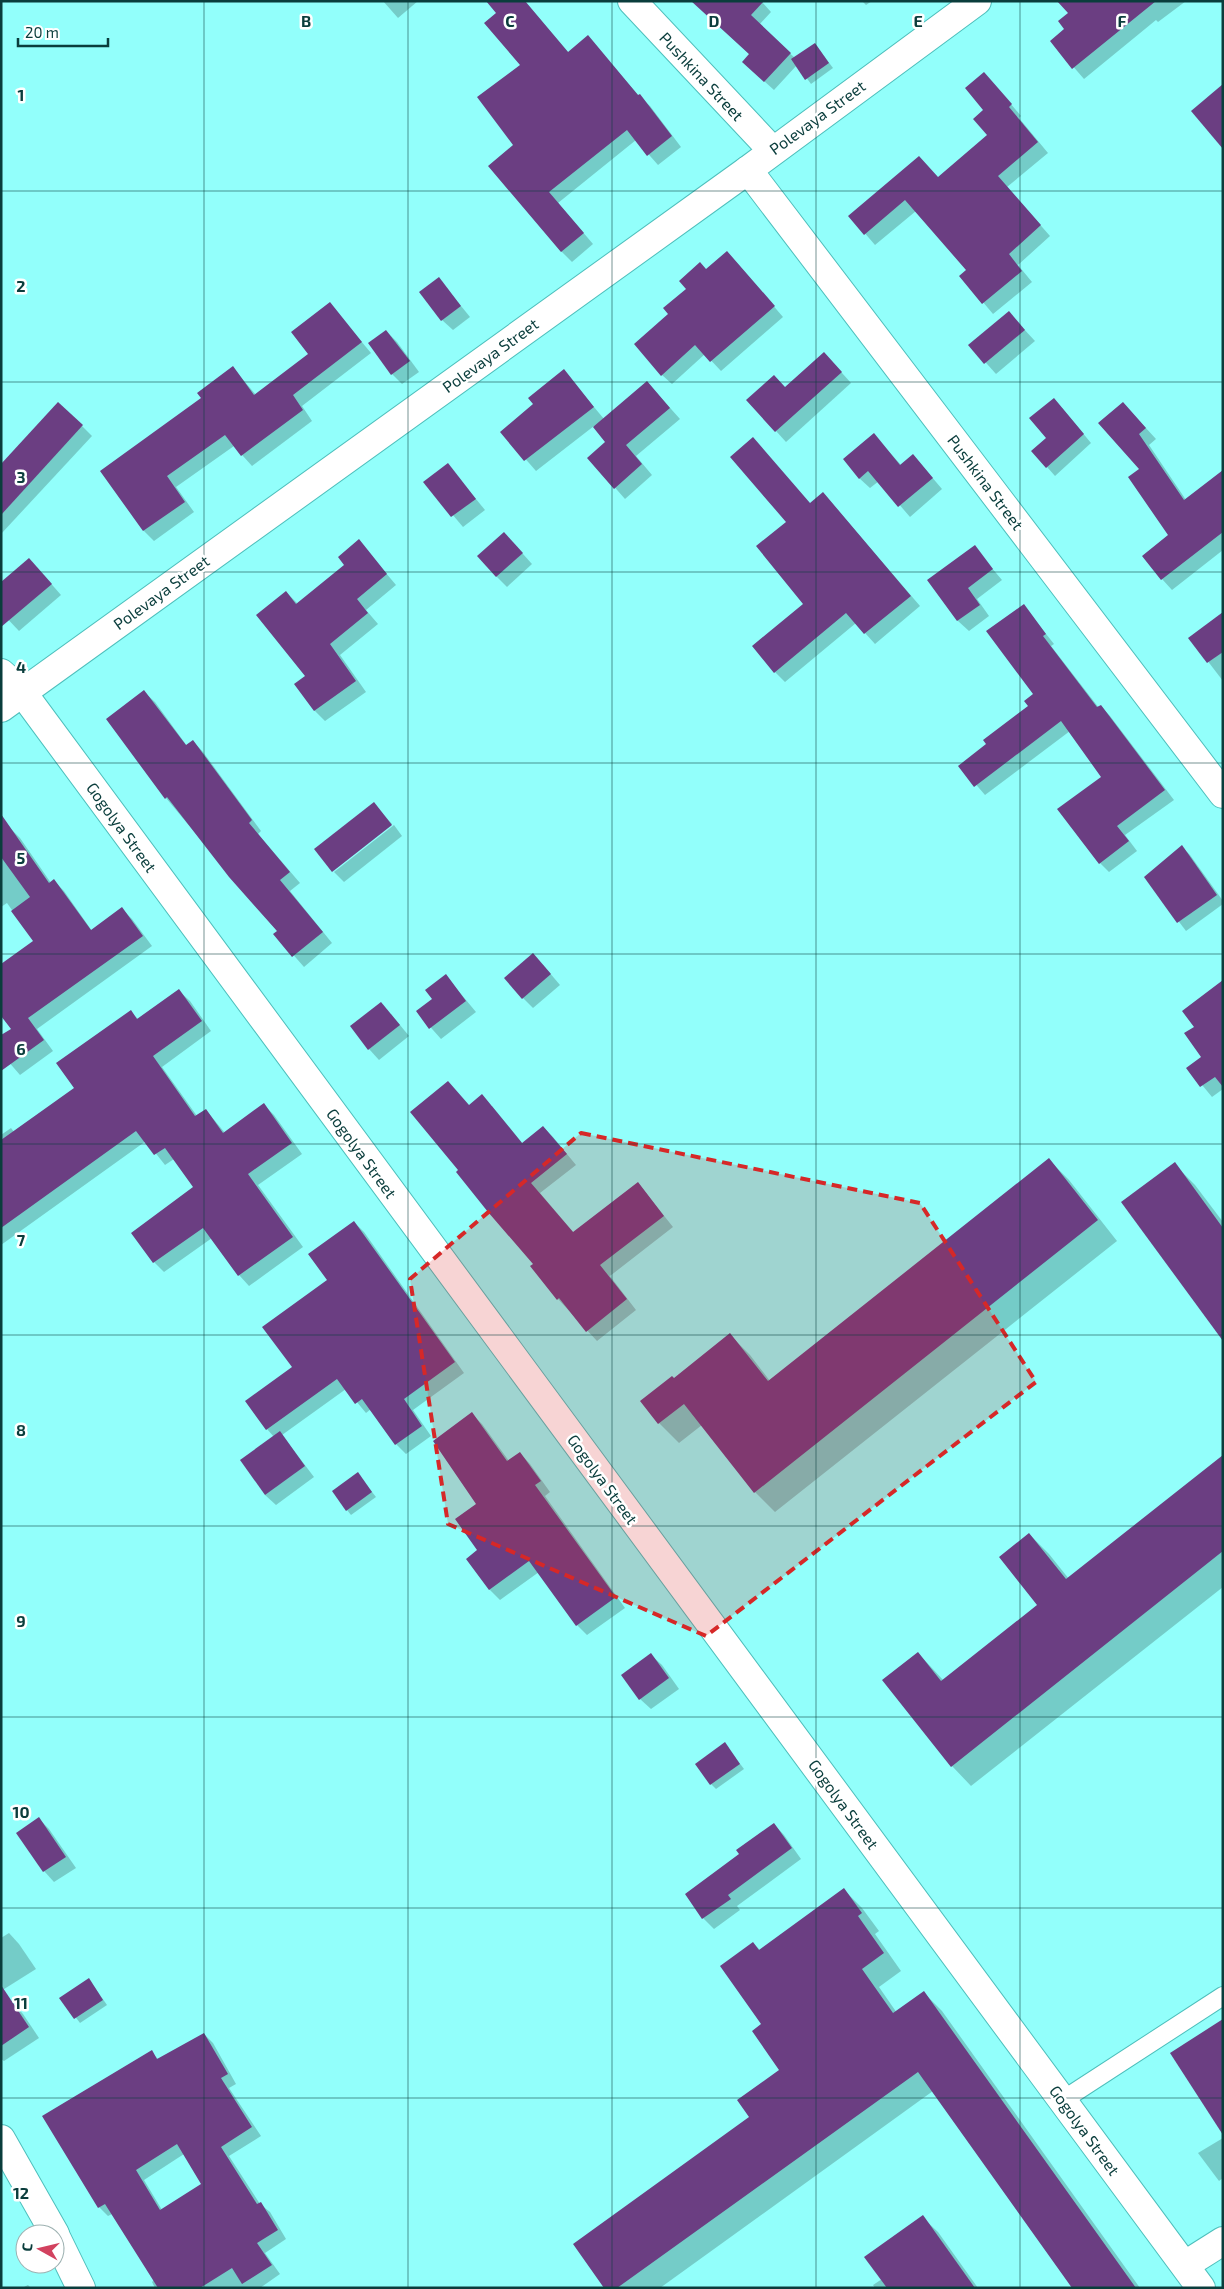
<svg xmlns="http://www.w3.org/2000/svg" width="1224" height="2289" viewBox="0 0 1224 2289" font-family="'Exo 2',sans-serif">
  <rect width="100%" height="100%" fill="#92fffb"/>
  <g fill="#0003" fill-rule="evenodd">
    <path d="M383,1H418L398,18Z"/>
    <path d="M525,1L569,53L588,37L639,96L650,106L681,147L658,165L636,140L558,203L593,244L572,262L561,251L515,145L522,65L498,13Z"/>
    <path d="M761,1L771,12L759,25L795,58L815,44L833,68L811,84L797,65L774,90L753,71L750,55L715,22Z"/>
    <path d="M862,1H872L866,5Z"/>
    <path d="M1074,1H1186L1158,22L1156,20L1084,79L1051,41L1066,29Z"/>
    <path d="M994,84L1021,116L1019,118L1048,153L1007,187L1050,236L1018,265L1032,282L993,314L961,276L968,271L916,211L875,245L850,216L939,178L989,136Z"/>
    <path d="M736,262L783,317L721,371L705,354L672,384L662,375L670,314L707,270Z"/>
    <path d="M439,279L470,317L453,330L442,320Z"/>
    <path d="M330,304L371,353L302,406L312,421L252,466L234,446L176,487L194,512L154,541L144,531L102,471L203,399L233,368L256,395L310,355Z"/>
    <path d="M1009,313L1035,341L996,374L970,345Z"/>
    <path d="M386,331L397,342L419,372L402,384L392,374Z"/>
    <path d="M834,364L851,383L786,442L776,431Z"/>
    <path d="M564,371L604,419L647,382L680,419L636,456L652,475L625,499L589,458L607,442L594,426L536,471L502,432L534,404Z"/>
    <path d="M1123,403L1156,439L1149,445L1186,500L1223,483V550L1172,590L1162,579L1170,536Z"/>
    <path d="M1062,408L1091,443L1055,476L1033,451L1047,438Z"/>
    <path d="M82,426L92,436L1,534V465Z"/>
    <path d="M874,435L901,465L913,455L942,489L910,517L879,481L870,488L859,478Z"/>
    <path d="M448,465L485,510L463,527L425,482Z"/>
    <path d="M823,493L920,606L875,644L856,623L785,682L775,672L805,604L788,522Z"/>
    <path d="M359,541L396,585L366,610L378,624L340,655L366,692L325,721L315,711L296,684L307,677L286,592L298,604L346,565Z"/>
    <path d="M514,544L532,564L507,587L496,576Z"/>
    <path d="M974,547L1002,580L977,599L989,616L969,631L958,621L929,580Z"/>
    <path d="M40,571L61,595L19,631L1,612Z"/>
    <path d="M1024,606L1054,644L1051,646L1099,708L1101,706L1110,716L1174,800L1125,835L1137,851L1109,872L1100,863L1103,777L1070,731L985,795L960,766L988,744L1030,706L1035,694Z"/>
    <path d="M1223,614V681L1190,638Z"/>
    <path d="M144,692L155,702L187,746L193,741L203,752L261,831L258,834L300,883L290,891L332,943L304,967L275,934L278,932L166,798Z"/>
    <path d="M374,804L392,824L333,871Z"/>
    <path d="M394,825L402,836L344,882L334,872Z"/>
    <path d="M10,828L20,838L51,883L54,881L64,891L92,931L122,909L132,919L152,946L37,1029L53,1051L20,1075L1,1053L12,1029L34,941L7,903L1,907V834Z"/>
    <path d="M1182,847L1190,855L1223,901V904L1186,931L1145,877Z"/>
    <path d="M543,965L560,985L533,1008L523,998Z"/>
    <path d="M446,976L476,1012L441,1039L417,1012L433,999Z"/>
    <path d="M1223,981V1089L1212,1097L1188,1068L1203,1057L1195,1027Z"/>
    <path d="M179,991L190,1001L211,1031L162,1067L197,1116L206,1110L225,1133L264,1105L274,1115L302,1154L258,1185L303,1247L249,1286L239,1275L212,1238L164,1272L154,1262L195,1188L174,1159L165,1165L146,1141L1,1245V1135L11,1128L14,1132L75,1088L131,1012L139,1020Z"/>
    <path d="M391,1014L409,1036L379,1060L369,1049Z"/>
    <path d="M448,1082L469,1106H492L523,1144L543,1127L553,1137L576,1165L540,1193L574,1233L638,1183L673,1227L610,1276L636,1310L597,1341L558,1299L534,1264L460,1170Z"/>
    <path d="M1049,1160L1069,1180L1117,1241L775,1512L755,1492L702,1425L679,1443L659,1423L674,1380L730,1335L750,1355L770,1381Z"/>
    <path d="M1174,1164L1195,1185L1223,1222V1339Z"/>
    <path d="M354,1222L364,1232L464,1373L413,1410L431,1436L406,1454L396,1444L371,1409L366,1413L346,1389L282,1435L314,1477L276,1505L265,1495L274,1437L267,1429Z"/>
    <path d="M472,1414L482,1424L509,1461L520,1453L530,1464L550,1492L545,1496L625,1608L587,1635L577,1625L539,1572L500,1600L490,1590L467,1559L479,1550Z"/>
    <path d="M1223,1457V1587L971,1786L952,1766L918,1653L944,1681L1039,1605L1029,1534L1049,1554L1069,1579Z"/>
    <path d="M358,1474L376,1497L351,1515L347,1510Z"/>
    <path d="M651,1655L662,1665L679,1689L651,1709L640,1699Z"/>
    <path d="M725,1744L744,1769L716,1789L711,1784Z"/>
    <path d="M39,1819L49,1829L76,1868L54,1882L44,1871L18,1833Z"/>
    <path d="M774,1824L784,1835L801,1859L737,1906L740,1910L714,1929L703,1918L686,1894L741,1854Z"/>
    <path d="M844,1890L862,1908L879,1931L875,1934L901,1971L879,1987L897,2013L924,1993L942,2011L1140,2288H1074L933,2091L660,2288H606L751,2117L781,2070L763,2024L753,1943L760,1950Z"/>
    <path d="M9,1933L19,1944L36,1969L1,1991V1938Z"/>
    <path d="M93,1985L107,2005L80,2023L61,1998Z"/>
    <path d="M13,2003L23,2014L39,2038L4,2061L1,2059V2011Z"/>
    <path d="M204,2034L213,2043L236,2084L229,2088L261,2136L229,2156L260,2204L270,2212L286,2239L265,2253L280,2274L260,2288H155L152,2282L154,2280L112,2214L108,2216L99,2207L151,2052L159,2060ZM184,2154L202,2184L162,2210L144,2180Z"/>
    <path d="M1223,2138V2178L1219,2181L1198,2153Z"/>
    <path d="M922,2217L938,2232L978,2288H875L873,2285L882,2279Z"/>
    <path d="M28,2285L31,2288H22Z"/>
  </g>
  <g fill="#6b3e82" fill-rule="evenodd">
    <path d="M486,1H525L568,52L588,35L638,95L640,94L672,136L647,156L627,130L549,192L584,233L561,252L488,166L513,145L477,97L520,65L484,23L496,13Z"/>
    <path d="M691,1H764L751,15L791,53L764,82L742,62L749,54Z"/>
    <path d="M1057,1H1156L1072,69L1050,41L1064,29L1058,21L1068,13Z"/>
    <path d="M815,43L829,63L805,80L791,59Z"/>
    <path d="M984,72L1012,104L1009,107L1038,142L998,176L1041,225L1009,254L1022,271L982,304L959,276L966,270L905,200L864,235L848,216L919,156L938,177L987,135L973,119L983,110L965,88Z"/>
    <path d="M1223,84V149L1191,111Z"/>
    <path d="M727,251L775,306L710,362L695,345L661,376L634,344L668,314L663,308L686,289L679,281L700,262L706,269Z"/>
    <path d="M439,277L461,306L441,321L419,292Z"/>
    <path d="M330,302L362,342L293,395L303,410L241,456L225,435L167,476L185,502L143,531L100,471L201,398L197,393L233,366L254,395L308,354L291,332Z"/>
    <path d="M1009,311L1025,330L984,364L968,345Z"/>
    <path d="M386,330L410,361L391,375L368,343Z"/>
    <path d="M824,352L842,372L775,432L746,400L774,375L785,387Z"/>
    <path d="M564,369L594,407L524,461L500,432L533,404L528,398Z"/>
    <path d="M647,381L670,408L626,445L642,464L614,489L587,458L605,442L593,427Z"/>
    <path d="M1054,398L1084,434L1046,468L1031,451L1046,438L1029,418Z"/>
    <path d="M58,402L83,425L1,515V464Z"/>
    <path d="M1123,402L1146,428L1139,434L1184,500L1223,470V532L1161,580L1142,556L1168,535L1128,477L1139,469L1098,423Z"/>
    <path d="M874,433L900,465L913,454L933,478L898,507L868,471L859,479L843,459Z"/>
    <path d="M753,437L810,503L823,492L911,596L864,634L846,613L774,673L752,646L803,604L756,546L786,522L730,457Z"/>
    <path d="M448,463L476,499L451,517L423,482Z"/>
    <path d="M504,532L523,553L496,577L477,556Z"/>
    <path d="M359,539L387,574L357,599L368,613L330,644L356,681L314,711L294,684L305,676L256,615L286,591L296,604L344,565L338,557Z"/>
    <path d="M975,545L993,569L968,588L980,605L957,621L927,580Z"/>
    <path d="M29,558L52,584L1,627V582Z"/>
    <path d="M1024,604L1046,634L1043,636L1097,707L1101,705L1165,790L1117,826L1129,841L1099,864L1057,809L1101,777L1061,721L974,787L958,766L986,744L983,740L1028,706L1024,701L1033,694L986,631Z"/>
    <path d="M1223,612V652L1207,663L1188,638Z"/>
    <path d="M144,690L186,745L193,740L252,820L249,823L290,872L280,880L323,932L292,957L273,934L277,931L229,877L167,797L165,799L106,719Z"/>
    <path d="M374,802L392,825L332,872L314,849Z"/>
    <path d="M1,814L49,883L54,879L91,930L122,907L143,936L28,1018L44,1040L1,1071V1035L11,1029L1,1016V964L33,941L11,911L30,897L1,857Z"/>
    <path d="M1182,845L1217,895L1177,923L1144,877Z"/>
    <path d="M533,953L551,974L522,999L504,978Z"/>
    <path d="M446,974L466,1001L429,1029L416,1011L432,999L425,990Z"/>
    <path d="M1223,980V1087L1215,1077L1200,1087L1186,1068L1201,1057L1184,1033L1194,1027L1182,1011Z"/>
    <path d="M179,989L202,1021L153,1056L195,1116L206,1109L223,1133L264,1103L292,1143L248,1174L293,1237L238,1276L203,1228L153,1263L131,1233L193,1187L165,1148L154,1155L136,1131L1,1228V1140L74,1088L56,1063L131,1010L137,1019Z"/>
    <path d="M381,1002L400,1025L368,1050L350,1026Z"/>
    <path d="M448,1081L469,1105L482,1094L522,1143L543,1126L567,1154L531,1183L573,1232L638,1182L664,1216L600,1265L627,1299L586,1332L559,1298L557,1300L530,1266L533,1264L488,1212L456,1172L458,1170L410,1112Z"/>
    <path d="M1049,1158L1098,1220L754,1493L684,1404L658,1424L640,1401L672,1376L674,1378L730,1333L768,1381Z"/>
    <path d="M1175,1162L1223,1228V1341L1121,1202Z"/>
    <path d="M354,1221L455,1362L404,1399L422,1426L395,1445L362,1399L355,1404L337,1379L266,1430L245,1401L292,1367L262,1327L327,1280L308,1254Z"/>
    <path d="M472,1412L507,1461L520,1452L541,1481L535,1485L616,1597L576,1626L529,1561L489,1590L466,1559L477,1550L455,1519L476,1504L433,1441Z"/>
    <path d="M280,1431L305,1466L265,1495L240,1460Z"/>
    <path d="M1223,1455V1551L951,1767L882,1680L918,1652L941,1681L1037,1605L999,1557L1029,1533L1066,1579Z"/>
    <path d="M358,1472L372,1492L346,1511L332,1491Z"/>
    <path d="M651,1653L669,1678L639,1700L621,1675Z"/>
    <path d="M725,1742L740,1764L710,1785L695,1764Z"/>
    <path d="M39,1817L66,1857L43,1872L16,1833Z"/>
    <path d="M774,1823L792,1848L728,1895L731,1899L702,1919L685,1894L739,1854L736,1850Z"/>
    <path d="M844,1888L862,1913L858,1916L884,1953L862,1969L893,2013L924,1991L1136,2288H1072L918,2072L617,2288H604L573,2244L749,2117L737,2100L779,2070L752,2031L761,2024L720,1966L753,1942L759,1950Z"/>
    <path d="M89,1978L103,2000L74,2019L59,1998Z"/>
    <path d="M1,1985L29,2027L1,2046Z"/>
    <path d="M1223,2019V2135L1170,2053Z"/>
    <path d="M204,2033L228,2074L221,2078L252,2127L221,2147L257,2204L261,2202L278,2230L257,2243L272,2265L242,2284L232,2268L200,2288H158L105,2204L98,2208L42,2116L152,2050L157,2059ZM177,2144L201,2184L160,2210L136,2170Z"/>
    <path d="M923,2215L975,2288H887L864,2257Z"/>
  </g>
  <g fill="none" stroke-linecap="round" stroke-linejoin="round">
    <defs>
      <path id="lane" d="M1063,2100L1223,1996"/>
      <g id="street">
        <path d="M632,1L772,150"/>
        <path d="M748,170L1223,794"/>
        <path d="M1,673L22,692L1201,2288"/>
        <path d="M1,708L748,170L977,1"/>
        <path d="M1,2139L55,2234"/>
        <path d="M55,2235L81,2288"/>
        <path d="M1185,2265L1223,2241"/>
      </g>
    </defs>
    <use href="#lane" stroke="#4ebfbc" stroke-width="20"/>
    <use href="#street" stroke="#4ebfbc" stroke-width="30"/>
    <use href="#lane" stroke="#fff" stroke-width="18"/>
    <use href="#street" stroke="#fff" stroke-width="28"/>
  </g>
  <path fill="#d62828" fill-opacity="0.2" stroke="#d62828" stroke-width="4" stroke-dasharray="10 6" stroke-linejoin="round" d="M581,1133L920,1203L1036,1382L706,1636L448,1524L410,1279Z"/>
  <path fill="none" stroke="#0a3d3c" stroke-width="1" stroke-opacity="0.55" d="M204,1V2288M408,1V2288M612,1V2288M816,1V2288M1020,1V2288M1,191H1223M1,382H1223M1,572H1223M1,763H1223M1,954H1223M1,1144H1223M1,1335H1223M1,1526H1223M1,1717H1223M1,1908H1223M1,2098H1223"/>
  <g text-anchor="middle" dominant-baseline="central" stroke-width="5" stroke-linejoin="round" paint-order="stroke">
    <g font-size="16" fill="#0a3d3c" stroke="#fff">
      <text transform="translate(702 76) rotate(47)">Pushkina Street</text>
      <text transform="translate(817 117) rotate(-36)">Polevaya Street</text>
      <text transform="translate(490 355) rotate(-36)">Polevaya Street</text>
      <text transform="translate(986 482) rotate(53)">Pushkina Street</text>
      <text transform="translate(161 592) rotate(-36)">Polevaya Street</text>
      <text transform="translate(122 827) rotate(54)">Gogolya Street</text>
      <text transform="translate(362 1153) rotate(54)">Gogolya Street</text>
      <text transform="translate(603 1479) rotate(54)">Gogolya Street</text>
      <text transform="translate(844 1804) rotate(54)">Gogolya Street</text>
      <text transform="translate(1085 2130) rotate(54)">Gogolya Street</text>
    </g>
  </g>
  <g font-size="16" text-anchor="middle" font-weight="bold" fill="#0a3d3c" stroke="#fff" stroke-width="5" stroke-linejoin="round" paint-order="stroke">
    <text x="306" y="27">B</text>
    <text x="510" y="27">C</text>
    <text x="714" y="27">D</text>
    <text x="918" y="27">E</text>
    <text x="1122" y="27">F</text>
    <text x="21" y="101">1</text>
    <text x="21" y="292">2</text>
    <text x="21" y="483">3</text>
    <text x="21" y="673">4</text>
    <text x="21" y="864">5</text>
    <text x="21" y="1055">6</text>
    <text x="21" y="1246">7</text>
    <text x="21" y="1436">8</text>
    <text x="21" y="1627">9</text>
    <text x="21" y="1818">10</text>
    <text x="21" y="2009">11</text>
    <text x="21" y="2199">12</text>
  </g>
  <rect width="1224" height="2289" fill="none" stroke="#0a3d3c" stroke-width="5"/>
  <g transform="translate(40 2249) rotate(278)"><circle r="24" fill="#ffffff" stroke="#9db1b1"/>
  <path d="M0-4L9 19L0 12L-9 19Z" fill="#d2425f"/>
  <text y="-8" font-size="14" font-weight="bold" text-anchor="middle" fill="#0a3d3c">С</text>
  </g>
  <path d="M18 38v8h90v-8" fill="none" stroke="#0a3d3c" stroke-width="2.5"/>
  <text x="25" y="38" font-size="15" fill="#0a3d3c" stroke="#ffffff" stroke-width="4" paint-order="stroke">20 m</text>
</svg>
